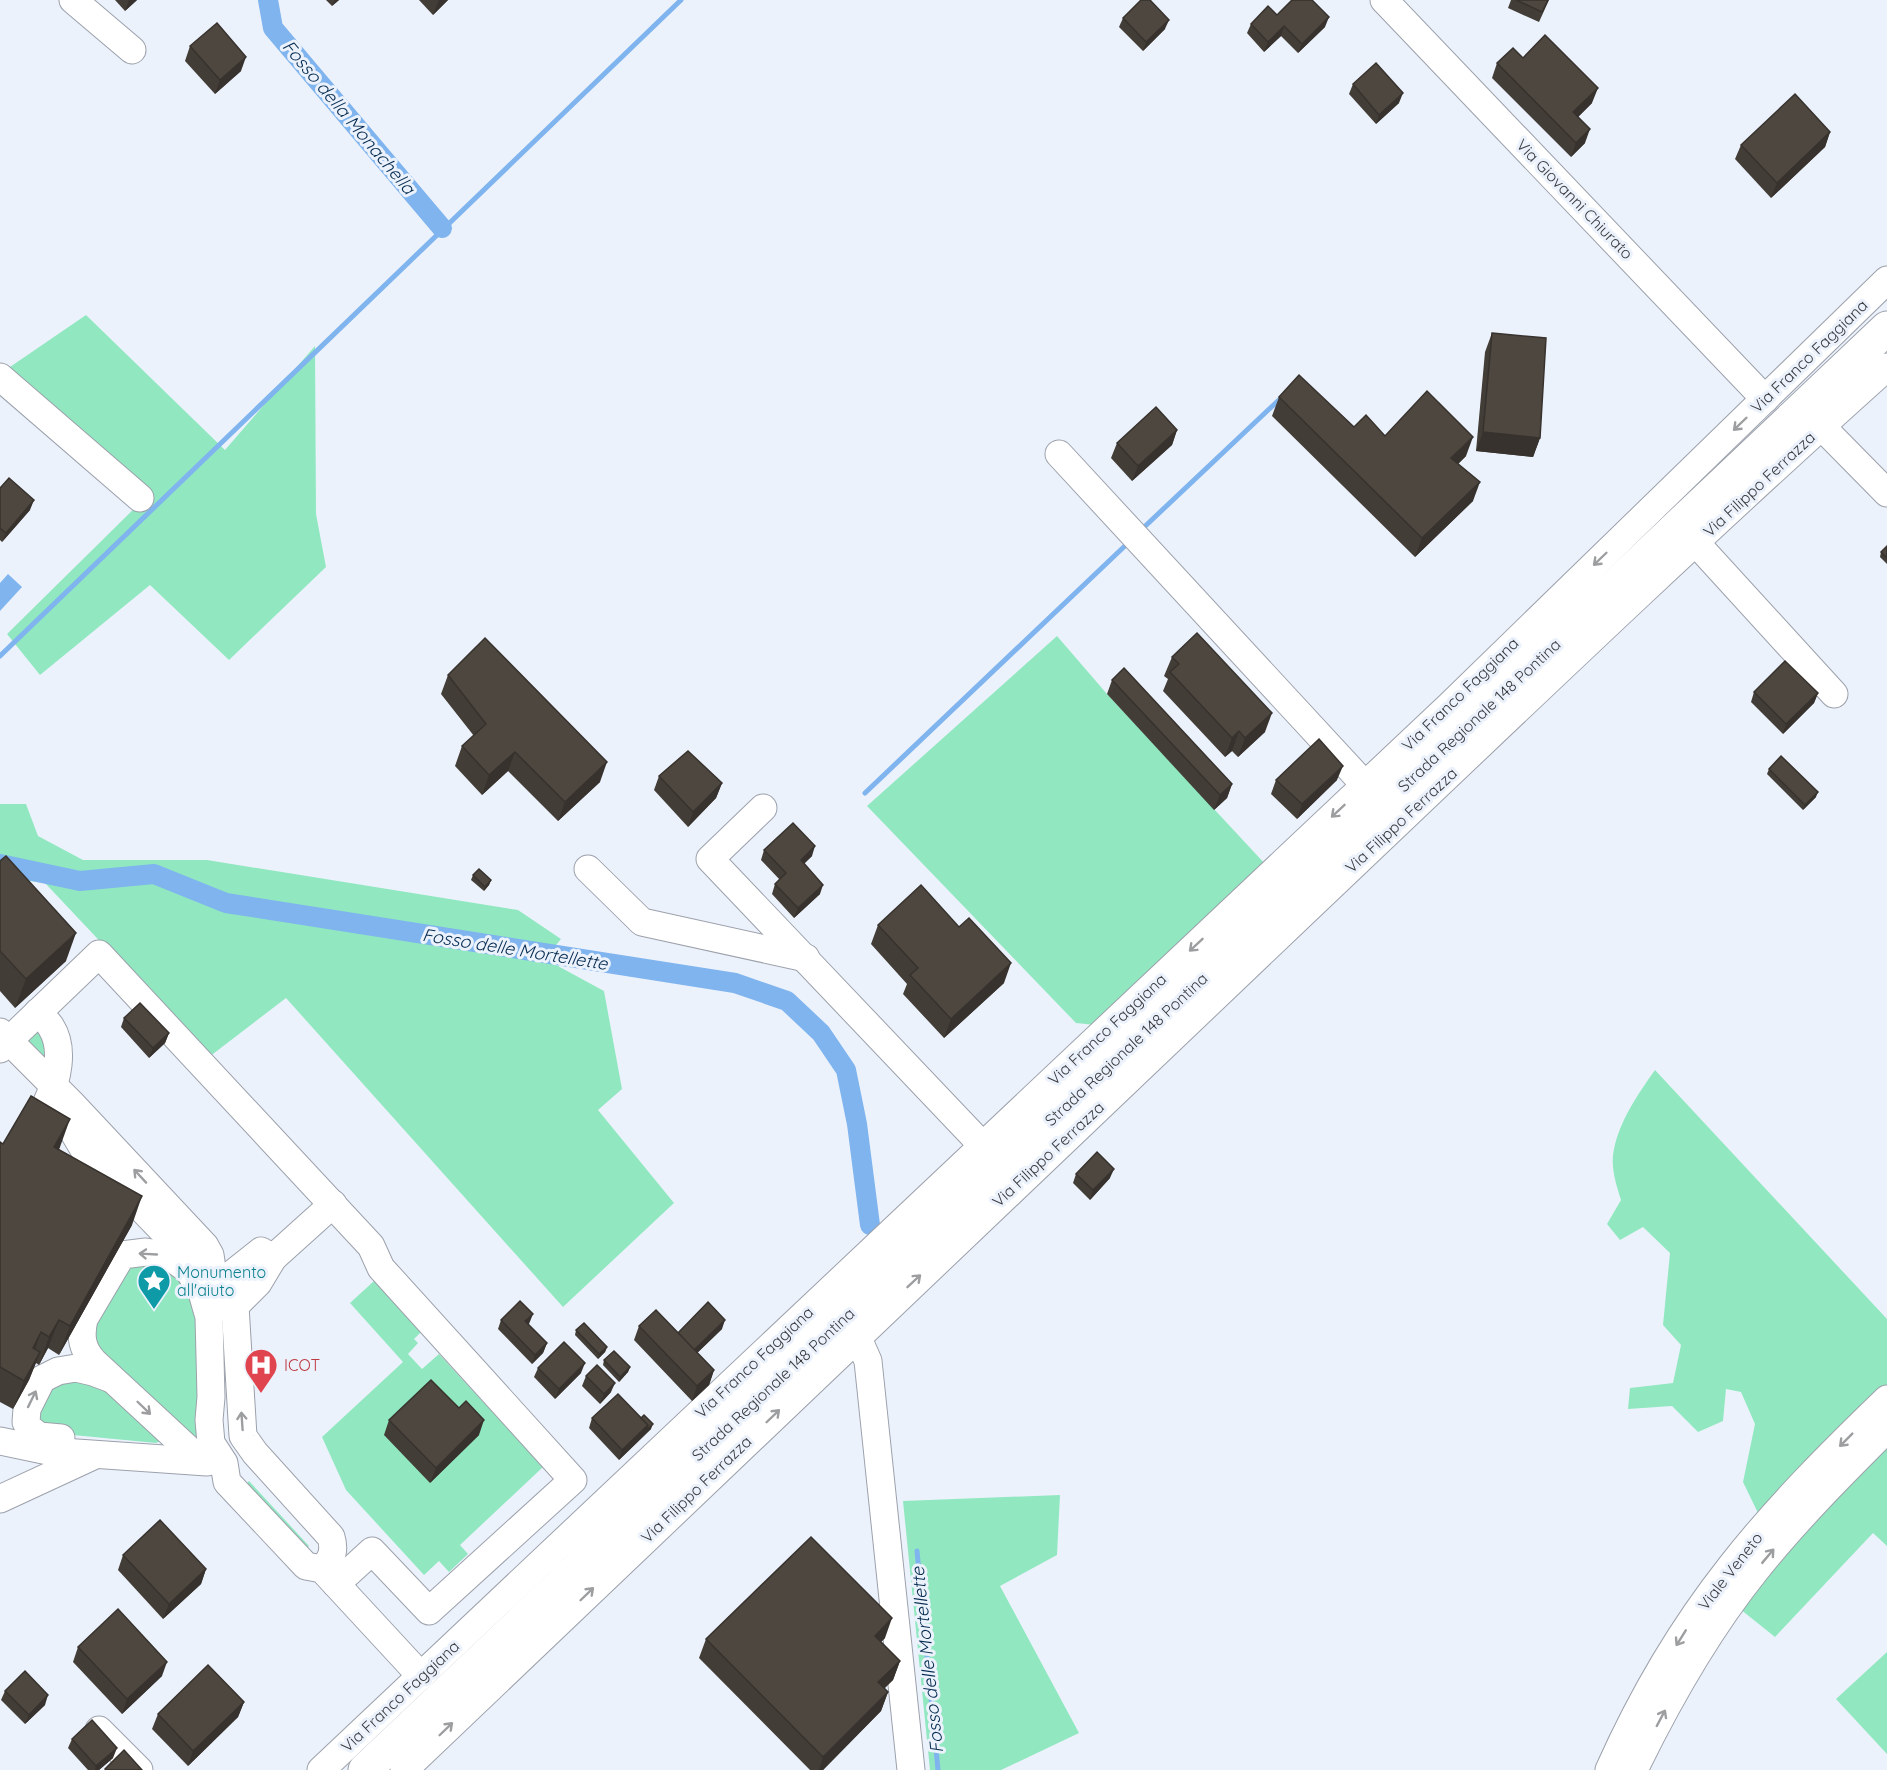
<svg xmlns="http://www.w3.org/2000/svg" width="1887" height="1770" viewBox="0 0 1887 1770" font-family="Quicksand,sans-serif">
  <rect width="100%" height="100%" fill="#ecf2fc"/>
  <g fill="#91e8c0">
    <path d="M86,315L225,450L315,346L316,514L326,567L229,660L150,585L40,675L7,634L149,494L7,369Z"/>
    <path d="M1057,636L1107,694L1267,866L1096,1025L1076,1023L867,806Z"/>
    <path d="M0,804H26L38,836L83,860H207L518,910L561,939L545,959L604,991L622,1089L598,1110L674,1203L563,1307L286,998L209,1057L45,883L0,877Z"/>
    <path d="M39,1020L50,1067L16,1042Z"/>
    <path d="M1655,1070L1887,1319V1546L1873,1533L1775,1637L1740,1609L1758,1513L1743,1482L1755,1424L1741,1392L1726,1389L1723,1421L1698,1432L1672,1406L1628,1409L1630,1388L1673,1383L1681,1345L1663,1325L1670,1253L1643,1227L1620,1240L1607,1224L1621,1200C1616,1184 1610,1166 1614,1149C1620,1120 1638,1094 1655,1070Z"/>
    <path d="M149,1257L186,1281L203,1322L197,1435L193,1438L96,1352L92,1314L124,1261Z"/>
    <path d="M374,1281L421,1332L414,1339L418,1343L408,1354L422,1369L439,1354L543,1467L460,1545L468,1554L449,1572L439,1561L424,1575L346,1490L322,1437L403,1362L350,1303Z"/>
    <path d="M63,1378L114,1387L161,1441L156,1443L52,1433L37,1422L41,1399Z"/>
    <path d="M249,1481L309,1546L303,1552L243,1487Z"/>
    <path d="M1060,1495L1057,1555L1000,1586L1079,1733L1001,1770H930L903,1501Z"/>
    <path d="M1887,1652V1754L1836,1699Z"/>
  </g>
  <path fill="#7fb4ee" d="M8,574L22,587L0,611V583Z"/>
  <g fill="none" stroke-linecap="round" stroke-linejoin="round">
    <g stroke="#7fb4ee" stroke-width="5">
      <path d="M1140,531L1282,397"/>
      <path d="M0,656L681,0"/>
      <path d="M865,793L1129,542"/>
      <path d="M917,1551L938,1770"/>
    </g>
    <g stroke="#7fb4ee" stroke-width="20">
      <path d="M268,0L273,28L442,228"/>
      <path d="M0,864L80,881L154,874L226,903L735,983L787,1001L821,1033L846,1070L857,1124L870,1225"/>
    </g>
    <defs>
      <g id="minor">
        <path d="M73,0L132,50"/>
        <path d="M1384,0L1765,399"/>
        <path d="M0,377L140,498"/>
        <path d="M1821,426L1887,493"/>
        <path d="M1059,454L1365,785"/>
        <path d="M1696,543L1834,694"/>
        <path d="M763,808L710,859L983,1146"/>
        <path d="M588,869L642,922L806,958"/>
        <path d="M38,1012C42,1017 48,1022 51,1027C65,1049 57,1081 47,1102L67,1121L83,1148L195,1264"/>
        <path d="M0,1032L71,1103L205,1246L210,1255L218,1308"/>
        <path d="M0,1049L99,954L371,1246L381,1268L573,1480L429,1611L372,1551L336,1584"/>
        <path d="M273,1258L333,1204"/>
        <path d="M216,1291L232,1274L261,1251L273,1258L258,1283L235,1306L243,1436L255,1453L331,1537C335,1550 332,1560 322,1569"/>
        <path d="M857,1336L868,1361L911,1770"/>
        <path d="M61,1438L39,1436L29,1428L26,1422L27,1409L42,1379L58,1371L76,1368L93,1372L109,1378"/>
        <path d="M0,1441L48,1451L207,1462"/>
        <path d="M201,1461L94,1362C82,1349 80,1337 84,1319L122,1255L146,1252L169,1256L188,1270L201,1289L209,1317L211,1397L209,1420L211,1443L224,1463L227,1482L306,1566L322,1569L421,1676"/>
        <path d="M0,1499L95,1455"/>
        <path d="M99,1730L139,1770"/>
        <path d="M321,1770L1449,706L1887,280"/>
        <path d="M404,1770C700,1486 997,1203 1295,921C1491,735 1686,547 1887,367"/>
        <path d="M1609,1770C1641,1698 1682,1628 1731,1566C1778,1506 1832,1452 1887,1399"/>
        <path d="M1634,1770C1668,1700 1707,1631 1756,1570C1796,1520 1841,1475 1887,1429"/>
      </g>
      <path id="major" d="M365,1770L1887,328"/>
    </defs>
    <use href="#minor" stroke="#9ca1ab" stroke-width="29"/>
    <use href="#major" stroke="#9ca1ab" stroke-width="35"/>
    <use href="#minor" stroke="#fff" stroke-width="27"/>
    <use href="#major" stroke="#fff" stroke-width="33"/>
  </g>
  <g fill="#433d37">
    <path d="M115,0H137L125,11Z"/>
    <path d="M326,0H339L332,6Z"/>
    <path d="M419,0H448L433,15Z"/>
    <path d="M1511,0H1549L1539,22L1508,8Z"/>
    <path d="M1277,15L1325,27L1298,53L1281,36L1264,52L1247,33L1251,24Z"/>
    <path d="M1123,18L1165,29L1143,51L1119,27Z"/>
    <path d="M190,46L241,71L215,94L185,61Z"/>
    <path d="M1523,58L1592,103L1578,117L1585,143L1571,157L1492,78L1497,63Z"/>
    <path d="M1353,84L1399,103L1376,124L1349,94Z"/>
    <path d="M1830,132L1825,147L1771,198L1735,159L1741,145Z"/>
    <path d="M1492,333L1540,438L1533,457L1476,451L1485,352Z"/>
    <path d="M1279,397L1354,427L1466,456L1458,464L1473,501L1415,557L1272,416Z"/>
    <path d="M1177,430L1172,445L1132,481L1111,458L1117,443Z"/>
    <path d="M0,488L30,510L2,542L0,540Z"/>
    <path d="M1887,546V564L1880,557L1881,552Z"/>
    <path d="M1172,657L1265,732L1238,757L1232,751L1225,757L1163,691L1168,679L1164,676Z"/>
    <path d="M448,675L600,782L558,821L508,771L482,795L455,766L462,746L474,736L441,694Z"/>
    <path d="M1112,680L1232,784L1227,798L1214,810L1107,694Z"/>
    <path d="M1754,692L1818,693L1814,703L1783,734L1751,702Z"/>
    <path d="M1769,769L1816,797L1803,810L1767,774Z"/>
    <path d="M659,776L722,783L716,798L688,827L654,790Z"/>
    <path d="M1276,780H1337L1297,819L1271,794Z"/>
    <path d="M764,850L812,856L804,864L820,894L794,918L772,894L775,884L780,880L761,860Z"/>
    <path d="M0,861L66,961L15,1008L0,991Z"/>
    <path d="M473,875L491,880L489,885L484,891L471,880Z"/>
    <path d="M878,925L959,927L1004,983L944,1038L903,994L907,984L871,944Z"/>
    <path d="M124,1018L169,1033L165,1043L149,1058L121,1027Z"/>
    <path d="M0,1142L3,1144L60,1147L59,1149L132,1225L59,1355L48,1348L39,1365L36,1363L29,1380L13,1409L0,1402Z"/>
    <path d="M1076,1174L1110,1178L1090,1200L1073,1183Z"/>
    <path d="M501,1320L529,1325L547,1343L543,1353L532,1364L498,1329Z"/>
    <path d="M639,1326L678,1333L722,1329L697,1353L714,1370L709,1385L692,1401L634,1340Z"/>
    <path d="M576,1330L607,1347L605,1352L598,1359L575,1335Z"/>
    <path d="M604,1360L630,1367L628,1372L619,1382L603,1365Z"/>
    <path d="M538,1368L581,1373L555,1399L534,1377Z"/>
    <path d="M586,1376L611,1392L600,1404L582,1386Z"/>
    <path d="M592,1418L651,1429L619,1460L589,1428Z"/>
    <path d="M389,1420L479,1435L430,1483L384,1435Z"/>
    <path d="M123,1555L206,1569L201,1584L163,1619L118,1570Z"/>
    <path d="M885,1638L881,1642L900,1661L893,1680L884,1688L888,1692L881,1711L823,1770H810L699,1658L706,1639Z"/>
    <path d="M78,1647L162,1676L122,1714L73,1662Z"/>
    <path d="M5,1691L45,1705L25,1724L1,1700Z"/>
    <path d="M244,1702L238,1717L188,1766L152,1729L158,1714Z"/>
    <path d="M72,1739L113,1758L99,1770H88L68,1748Z"/>
  </g>
  <g fill="#37322d">
    <path d="M129,0H137L125,11Z"/>
    <path d="M335,0H339L332,6Z"/>
    <path d="M439,0H448L433,15Z"/>
    <path d="M1329,17L1325,27L1298,53L1302,44Z"/>
    <path d="M1169,20L1165,29L1143,51L1146,42Z"/>
    <path d="M1284,26L1281,36L1264,52L1268,42Z"/>
    <path d="M246,57L241,71L215,94L220,80Z"/>
    <path d="M1598,88L1592,103L1568,127L1573,112Z"/>
    <path d="M1403,93L1399,103L1376,124L1379,115Z"/>
    <path d="M1590,129L1585,143L1571,157L1576,143Z"/>
    <path d="M1830,132L1825,147L1771,198L1777,183Z"/>
    <path d="M1177,430L1172,445L1132,481L1138,466Z"/>
    <path d="M1483,432L1540,438L1533,457L1476,451Z"/>
    <path d="M1473,437L1466,456L1444,478L1451,458Z"/>
    <path d="M1480,482L1473,501L1415,557L1422,538Z"/>
    <path d="M34,500L30,510L2,542L6,533Z"/>
    <path d="M1818,693L1814,703L1783,734L1786,724Z"/>
    <path d="M1272,713L1265,732L1238,757L1245,738Z"/>
    <path d="M1239,731L1232,751L1225,757L1232,738Z"/>
    <path d="M515,752L508,771L482,795L489,775Z"/>
    <path d="M607,762L600,782L558,821L565,802Z"/>
    <path d="M1343,766L1337,780L1297,819L1302,804Z"/>
    <path d="M722,783L716,798L688,827L693,812Z"/>
    <path d="M1232,784L1227,798L1214,810L1220,795Z"/>
    <path d="M1818,792L1816,797L1803,810L1805,805Z"/>
    <path d="M815,846L812,856L797,870L801,860Z"/>
    <path d="M491,880L489,885L484,891L485,887Z"/>
    <path d="M823,885L820,894L794,918L798,908Z"/>
    <path d="M76,933L66,961L15,1008L26,979Z"/>
    <path d="M1011,963L1004,983L944,1038L951,1019Z"/>
    <path d="M169,1033L165,1043L149,1058L153,1048Z"/>
    <path d="M70,1119L60,1147L44,1175L54,1147Z"/>
    <path d="M1114,1169L1110,1178L1090,1200L1093,1190Z"/>
    <path d="M142,1196L132,1225L59,1355L70,1326Z"/>
    <path d="M533,1314L529,1324L522,1331L525,1321Z"/>
    <path d="M59,1320L48,1348L39,1365L49,1337Z"/>
    <path d="M725,1320L722,1329L690,1360L694,1351Z"/>
    <path d="M41,1332L31,1361L33,1348Z"/>
    <path d="M547,1343L543,1353L532,1364L535,1355Z"/>
    <path d="M607,1347L605,1352L598,1359L599,1354Z"/>
    <path d="M40,1352L29,1380L13,1409L24,1381Z"/>
    <path d="M585,1363L581,1373L555,1399L559,1389Z"/>
    <path d="M630,1367L628,1372L619,1382L620,1377Z"/>
    <path d="M714,1370L709,1385L692,1401L697,1386Z"/>
    <path d="M615,1383L611,1392L600,1404L604,1394Z"/>
    <path d="M484,1420L479,1435L430,1483L436,1468Z"/>
    <path d="M653,1424L651,1429L619,1460L622,1450L648,1425Z"/>
    <path d="M206,1569L201,1584L163,1619L169,1604Z"/>
    <path d="M892,1618L885,1638L868,1655L875,1636Z"/>
    <path d="M900,1661L893,1680L871,1702L878,1682Z"/>
    <path d="M167,1662L162,1676L122,1714L127,1699Z"/>
    <path d="M888,1692L881,1711L823,1770H819L823,1757Z"/>
    <path d="M48,1695L45,1705L25,1724L29,1715Z"/>
    <path d="M244,1702L238,1717L188,1766L193,1751Z"/>
    <path d="M117,1748L113,1758L99,1770H95L96,1766Z"/>
  </g>
  <g fill="#4e4740" stroke="#37322d" stroke-width="1.5">
    <path d="M1141,0H1150L1169,20L1146,42L1123,18Z"/>
    <path d="M1292,0H1312L1329,17L1302,44L1284,26L1268,42L1251,24L1268,6L1277,15Z"/>
    <path d="M1516,0H1548L1542,12Z"/>
    <path d="M217,23L246,57L220,80L190,46Z"/>
    <path d="M1545,35L1598,88L1573,112L1590,129L1576,143L1497,63L1513,48L1523,58Z"/>
    <path d="M1376,63L1403,93L1379,115L1353,84Z"/>
    <path d="M1795,94L1830,132L1777,183L1741,145Z"/>
    <path d="M1492,333L1546,338L1540,438L1483,432Z"/>
    <path d="M1299,375L1354,427L1366,415L1385,436L1427,391L1473,437L1451,458L1480,482L1422,538L1279,397Z"/>
    <path d="M1156,407L1177,430L1138,466L1117,443Z"/>
    <path d="M9,478L34,500L6,533L0,528V488Z"/>
    <path d="M1887,546V558L1881,552Z"/>
    <path d="M1197,633L1272,713L1245,738L1239,731L1232,738L1170,672L1179,664L1172,657Z"/>
    <path d="M485,638L607,762L565,802L515,752L489,775L462,746L486,724L448,675Z"/>
    <path d="M1785,661L1818,693L1786,724L1754,692Z"/>
    <path d="M1124,668L1232,784L1220,795L1112,680Z"/>
    <path d="M1319,739L1343,766L1302,804L1276,780Z"/>
    <path d="M688,751L722,783L693,812L659,776Z"/>
    <path d="M1781,756L1818,792L1805,805L1769,769Z"/>
    <path d="M793,823L815,846L801,860L823,885L798,908L775,884L786,873L764,850Z"/>
    <path d="M6,856L76,933L26,979L0,951V861Z"/>
    <path d="M479,869L491,880L485,887L473,875Z"/>
    <path d="M921,885L959,927L969,918L1011,963L951,1019L910,975L918,968L878,925Z"/>
    <path d="M140,1003L169,1033L153,1048L124,1018Z"/>
    <path d="M31,1096L70,1119L54,1147L142,1196L70,1326L59,1320L49,1337L41,1332L33,1348L40,1352L24,1381L0,1367V1142L3,1144Z"/>
    <path d="M1097,1152L1114,1169L1093,1190L1076,1174Z"/>
    <path d="M520,1301L533,1314L525,1321L547,1343L535,1355L501,1320Z"/>
    <path d="M708,1302L725,1320L694,1350L678,1333Z"/>
    <path d="M656,1310L714,1370L697,1386L639,1326Z"/>
    <path d="M584,1323L607,1347L599,1354L576,1330Z"/>
    <path d="M564,1342L585,1363L559,1389L538,1368Z"/>
    <path d="M614,1351L630,1367L620,1377L604,1360Z"/>
    <path d="M597,1365L615,1383L604,1394L586,1376Z"/>
    <path d="M431,1380L459,1408L466,1401L484,1420L436,1468L389,1420Z"/>
    <path d="M618,1394L648,1425L622,1450L592,1418Z"/>
    <path d="M644,1415L653,1424L646,1430L648,1425L641,1418Z"/>
    <path d="M160,1520L206,1569L169,1604L123,1555Z"/>
    <path d="M811,1537L892,1618L875,1636L900,1661L878,1682L888,1692L823,1757L706,1639Z"/>
    <path d="M118,1609L167,1662L127,1699L78,1647Z"/>
    <path d="M208,1665L244,1702L193,1751L158,1714Z"/>
    <path d="M25,1671L48,1695L29,1715L5,1691Z"/>
    <path d="M92,1720L117,1748L96,1766L72,1739Z"/>
    <path d="M124,1750L142,1770H106L105,1769Z"/>
  </g>
  <defs><path id="oneway-shaft" d="M-6 0H5M1.5-3L5.5 0L1.5 3" fill="none" stroke-width="1.6" stroke-linecap="round" stroke-linejoin="round" transform="scale(1.5)"/></defs>
  <g stroke="#9c9ea0">
    <use href="#oneway-shaft" transform="translate(1740 424) rotate(136)"/>
    <use href="#oneway-shaft" transform="translate(1600 559) rotate(136)"/>
    <use href="#oneway-shaft" transform="translate(1338 811) rotate(137)"/>
    <use href="#oneway-shaft" transform="translate(1196 945) rotate(137)"/>
    <use href="#oneway-shaft" transform="translate(140 1176) rotate(-133)"/>
    <use href="#oneway-shaft" transform="translate(148 1254) rotate(-177)"/>
    <use href="#oneway-shaft" transform="translate(914 1281) rotate(-43)"/>
    <use href="#oneway-shaft" transform="translate(32 1399) rotate(-64)"/>
    <use href="#oneway-shaft" transform="translate(144 1408) rotate(44)"/>
    <use href="#oneway-shaft" transform="translate(773 1416) rotate(-44)"/>
    <use href="#oneway-shaft" transform="translate(242 1421) rotate(-94)"/>
    <use href="#oneway-shaft" transform="translate(1846 1440) rotate(135)"/>
    <use href="#oneway-shaft" transform="translate(1768 1556) rotate(-50)"/>
    <use href="#oneway-shaft" transform="translate(587 1594) rotate(-44)"/>
    <use href="#oneway-shaft" transform="translate(1681 1638) rotate(122)"/>
    <use href="#oneway-shaft" transform="translate(1661 1718) rotate(-62)"/>
    <use href="#oneway-shaft" transform="translate(446 1729) rotate(-44)"/>
  </g>
  <defs>
    <symbol id="sight-pin" viewBox="-11 -11 22 30"><path d="M0 17L-7.5 6A9.5 9.5 0 1 1 7.5 6Z" fill="#0f9aa8" stroke="#ecf2fc"/><path d="M0-6L1.8-2.2L6-1.7L2.9 1.2L3.7 5.4L0 3.3L-3.7 5.4L-2.9 1.2L-6-1.7L-1.8-2.2Z" fill="#fff"/></symbol>
    <symbol id="hospital-pin" viewBox="-11 -11 22 30"><path d="M0 17L-7.5 6A9.5 9.5 0 1 1 7.5 6Z" fill="#e0444e" stroke="#ecf2fc"/><path d="M-5-5h3v3.5h4V-5h3V5h-3V1.5h-4V5h-3Z" fill="#fff"/></symbol>
  </defs>
  <g fill-rule="evenodd">
    <use href="#sight-pin" x="135" y="1262" width="38" height="52"/>
    <use href="#hospital-pin" x="242" y="1346" width="38" height="52"/>
  </g>
  <g text-anchor="middle" dominant-baseline="central" stroke-width="6" stroke-linejoin="round" paint-order="stroke">
    <g font-size="16" fill="#3a3c40" stroke="#ecf2fc">
      <text transform="translate(1575 199) rotate(46)">Via Giovanni Chiurato</text>
      <text transform="translate(1809 356) rotate(-44)">Via Franco Faggiana</text>
      <text transform="translate(1759 484) rotate(-43)">Via Filippo Ferrazza</text>
      <text transform="translate(1460 694) rotate(-44)">Via Franco Faggiana</text>
      <text transform="translate(1479 715) rotate(-43)">Strada Regionale 148 Pontina</text>
      <text transform="translate(1401 820) rotate(-43)">Via Filippo Ferrazza</text>
      <text transform="translate(1107 1029) rotate(-43)">Via Franco Faggiana</text>
      <text transform="translate(1126 1049) rotate(-43)">Strada Regionale 148 Pontina</text>
      <text transform="translate(1048 1154) rotate(-43)">Via Filippo Ferrazza</text>
      <text transform="translate(754 1362) rotate(-43)">Via Franco Faggiana</text>
      <text transform="translate(773 1384) rotate(-43)">Strada Regionale 148 Pontina</text>
      <text transform="translate(696 1489) rotate(-44)">Via Filippo Ferrazza</text>
      <text transform="translate(1730 1571) rotate(-52)">Viale Veneto</text>
      <text transform="translate(400 1696) rotate(-43)">Via Franco Faggiana</text>
    </g>
    <g font-size="16" fill="#0d838f" stroke="#ecf2fc" text-anchor="start">
      <text x="177" y="1272">Monumento<tspan x="177" dy="18">all'aiuto</tspan></text>
    </g>
    <g font-size="16" fill="#be3a42" stroke="#ecf2fc" text-anchor="start">
      <text x="284" y="1365">ICOT</text>
    </g>
    <g font-size="18" font-style="italic" fill="#042a4f" stroke="#ecf2fc">
      <text transform="translate(349 117) rotate(50)">Fosso della Monachella</text>
      <text transform="translate(515 949) rotate(9)">Fosso delle Mortellette</text>
      <text transform="translate(927 1660) rotate(-96)">Fosso delle Mortellette</text>
    </g>
  </g>
</svg>
